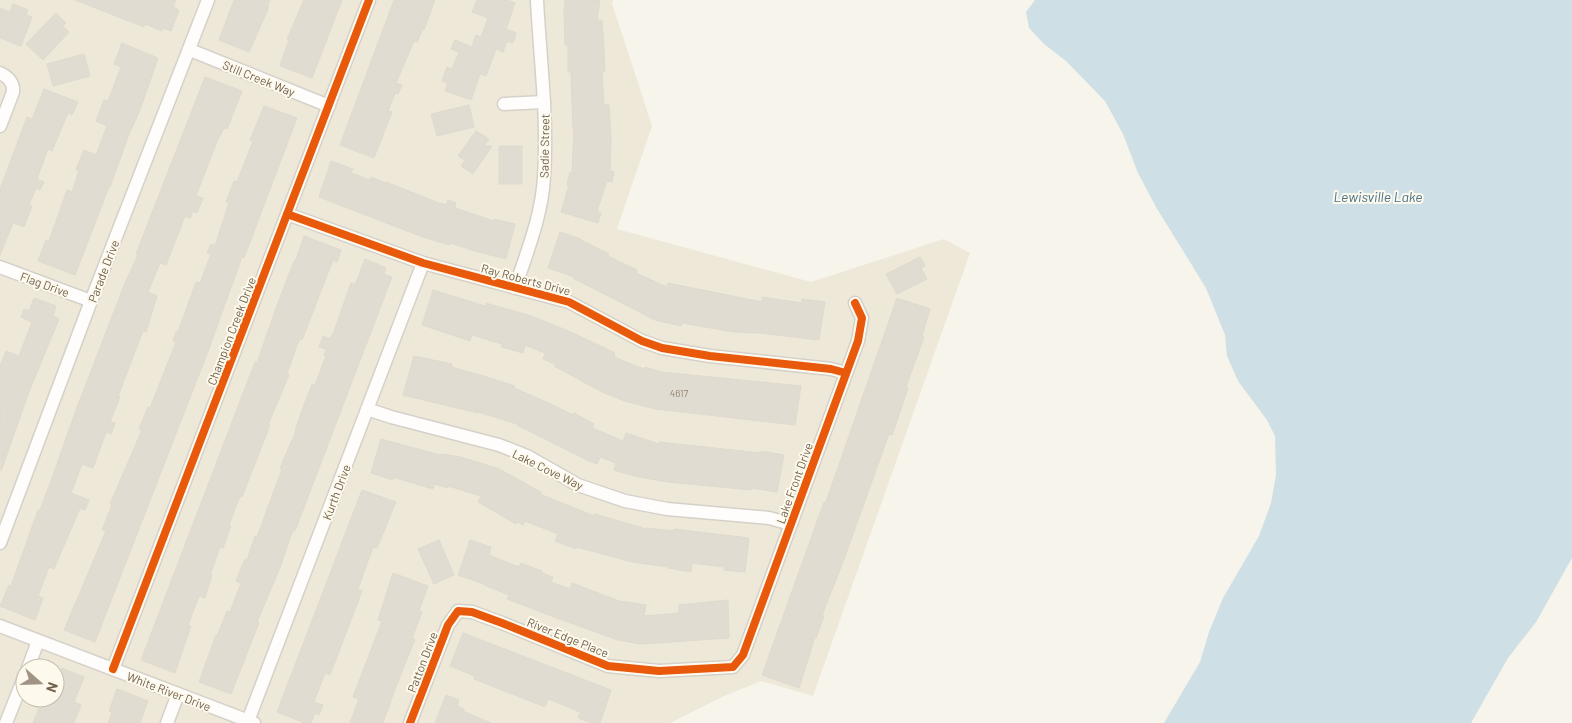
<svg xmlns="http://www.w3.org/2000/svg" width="1572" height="723" viewBox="0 0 1572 723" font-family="Barlow,sans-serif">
  <rect width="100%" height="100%" fill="#f6f4eb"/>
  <path fill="#eee8d9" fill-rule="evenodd" d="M0,0H613L612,3L652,126L617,229L811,282L944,239L970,253L813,696L761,681L722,697L670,723H0ZM25,668H55V698H25Z"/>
  <path fill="#cedfe5" d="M1035,0H1572V558L1536,622L1508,658L1471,723H1164L1200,662L1209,632L1223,598L1259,536L1271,503L1276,475L1275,436L1267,420L1238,381L1227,356L1225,335L1206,288L1156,207L1138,173L1123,134L1105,101L1066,61L1044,44L1029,28L1026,12Z"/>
  <g fill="#e1dcd2" stroke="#dfd9ce">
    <path d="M75,0H176L173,7L179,10L171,31L163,28L162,31L145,24L144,27Z"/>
    <path d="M234,0H270L267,7H269L249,52L219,40Z"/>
    <path d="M304,0H342L312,78L280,66L289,40L287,39Z"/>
    <path d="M394,0H435L424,30L423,29L417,42L414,41L396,83L402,85L398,94L395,93L388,111L392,112L374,158L340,145Z"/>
    <path d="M477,0H507L515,3L506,29L516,33L513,43L507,41L503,52L496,49L486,76L480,74L471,100L445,91L448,83L442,81L447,67L452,69L459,52L451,49L455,40L472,47L476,35L481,37L488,18L472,12Z"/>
    <path d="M565,0H600L597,20H602L604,49L605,72H602L604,105H609L611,138L610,171L614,172L612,182L607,181L597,211L601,213L598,223L561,212L569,185H567L570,172L572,173L574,129H573L571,72H568V45H565L564,10Z"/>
    <path d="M13,4L28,10L26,15L32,17L21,46L0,38V8L10,12Z"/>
    <path d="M56,13L66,23L62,26L69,32L43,60L26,44Z"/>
    <path d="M122,43L158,58L140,110L129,134L110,187H109L75,275L38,261L46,240L49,241L67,190L72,192L79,171L76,170L84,150L96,155L107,126L96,121L104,100L108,101L121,67L114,64Z"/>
    <path d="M84,54L90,76L53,86L47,64Z"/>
    <path d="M205,77L242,91L227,129L224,128L217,141L196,196L203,198L197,213L193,211L190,218L185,216L166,265L160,263L148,292L157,296L146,332L143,331L118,396L120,397L110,422L115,423L111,434L106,432L93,468L82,464L71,493L89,500L85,510L80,508L54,569L49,567L38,596L43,598L35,620L0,606L9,585L11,586L38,510H40L51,481L76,410L125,283L138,255L136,254Z"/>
    <path d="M44,89L78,102L72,115L68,113L52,151L48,149L37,179L44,182L40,190L36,188L29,205L32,206L24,227L13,223L0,255V189L27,117L32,119Z"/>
    <path d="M469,105L474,127L437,136L431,114Z"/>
    <path d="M264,106L297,118L244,258L242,257L207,354L95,642L64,630L106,531L102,530L112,505L110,504L142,430L139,429L148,407L150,408L176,342L173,341L176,332H178L196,282L200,283L211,254L207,253L211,244L215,246L229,203L226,202L234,181L237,182L253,141L250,140Z"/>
    <path d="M476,131L489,139L484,146H492L473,174L461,166L465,160L458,156Z"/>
    <rect x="499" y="146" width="23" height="38"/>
    <path d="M331,161L353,169L351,173L370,180L371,177L386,183V182L439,203L446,205L448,200L456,203L455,208L494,221V219L515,224L506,259L478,252L450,243L449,245L420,236L319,197Z"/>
    <path d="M560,232L581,239V240L609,254L608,256L637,270L636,273L667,287L668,283L762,302V297L802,303V299L825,302L819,340L759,333L734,332L682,323L681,326L655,320L573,278L574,277L548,268Z"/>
    <path d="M304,236L341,250L337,262L333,260L302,340L300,339L297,345L287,374L289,375L268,425H270L242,497L240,496L229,525L231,526L223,548L220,547L210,575H212L205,598L199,596L188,625L191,626L175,673L141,660L255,362L257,363L276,308L294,261L295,262Z"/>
    <path d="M920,257L925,266L921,268L927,279L897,294L886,274Z"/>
    <path d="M365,259L386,268L384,274L392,277L295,531L293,530L279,570L257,622L259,623L231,694L199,682L216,635L217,636L227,611L230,612L241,583L236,581L245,559L247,560L255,536L257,537L282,469L280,468L296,431L295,430L304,405L312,384L315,385L326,356L324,355L326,349L319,347L323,336L330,339L332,334H333L351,283L355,285Z"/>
    <path d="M433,290L485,306L486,303L531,316L571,332L615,353L614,357L644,369L645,367L661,372L801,386L795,425L655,409L625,401L604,393L554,366L555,364L543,359L545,353L525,345L523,353L501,347L502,344L472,335L470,341L422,325Z"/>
    <path d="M34,298L56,306L53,316L59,319L30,389L1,471L0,366L6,351L19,356L32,322L21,317L24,309L29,311Z"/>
    <path d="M897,298L930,309L922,336L924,337L906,387L908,388L892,435L889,434L843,562L822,615L824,616L816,638L815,637L799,688L762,675L824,502H826Z"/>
    <path d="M414,356L452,364L451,367L487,377L515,386L514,388L551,404L573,415L574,413L594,424L592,428L623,441L626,433L659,444V442L761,453V451L784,455L777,492L751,488V490L668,482L634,476L614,470L616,463L600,457L597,464L587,460L517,425V424L478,412V413L403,395Z"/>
    <path d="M381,439L440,455L441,454L461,457L499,469L541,492L540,494L594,516L595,514L646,529V528L674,531V529L749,538L745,572L724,570V567L692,563L691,572L668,568V567L632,562L577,547L576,549L555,541L558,534L525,521L523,525L517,522L516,524L478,502L481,496L448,486V488L434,484L433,489L393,477V480L371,473Z"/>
    <path d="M362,490L396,502L377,548L373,547L358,589L362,591L330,675L325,673L314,702L323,705L319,715L315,713L311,723H305L277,712Z"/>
    <path d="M439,540L454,575L434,584L418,549Z"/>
    <path d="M470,540L491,547L489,555L519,567L521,563L542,571V573L553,577L551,582L570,589L572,583L619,601L646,605L644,616L679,613V605L728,600L729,638L641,644L618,640L554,617L507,599L509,595L484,585V584L458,575Z"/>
    <path d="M393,573L428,586L419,611L422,612L412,638L415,639L395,689L383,723H350L359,699L353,697L382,621L378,620Z"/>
    <path d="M463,633L611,690L600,723H592L578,718L580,712L548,699L545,707L474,679L475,676L450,666Z"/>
    <path d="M62,668L84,677L74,702L81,705L74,723H33L43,698H55V674L59,676Z"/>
    <path d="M117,689L148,701L140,723H108L112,712L109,711Z"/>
    <path d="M446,695L459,700L457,706L464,709L463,711L491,723H435Z"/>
  </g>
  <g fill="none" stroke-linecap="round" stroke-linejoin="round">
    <defs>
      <g id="minor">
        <path d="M190,50L329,106"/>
        <path d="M0,73C8,77 14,82 13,92L0,126"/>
        <path d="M504,104L544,102"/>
        <path d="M287,214L423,263L569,302L642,341L662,348L710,356L831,369L846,373"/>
        <path d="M0,267L91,301"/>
        <path d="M515,288C527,252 542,215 544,177C548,118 540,59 537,0"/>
        <path d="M367,409L391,417L499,445L527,456L578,485L625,501L667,509L769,518L791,524"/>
        <path d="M0,543L91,301L208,0"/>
        <path d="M0,626L254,723"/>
        <path d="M28,668L38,641"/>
        <path d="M113,669L369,0"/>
        <path d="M248,721L423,263"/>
        <path d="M6,723L25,675"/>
        <path d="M167,723L178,694"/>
        <path d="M410,723L448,625L458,611L472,612L502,623L608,666L659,671L733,667L743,655L858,341L862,318L855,303"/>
      </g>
    </defs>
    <use href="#minor" stroke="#d5d1c9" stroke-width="15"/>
    <use href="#minor" stroke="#fefdfc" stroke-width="12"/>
    <defs>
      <g id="cycleway">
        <path d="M287,214L423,263L569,302L642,341L662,348L710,356L831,369L846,373"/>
        <path d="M113,669L369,0"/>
        <path d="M410,723L448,625L458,611L472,612L502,623L608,666L659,671L733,667L743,655L858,341L862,318L855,303"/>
      </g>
    </defs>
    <use href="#cycleway" stroke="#fdfaed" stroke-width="11"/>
    <use href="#cycleway" stroke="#e8590c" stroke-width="8"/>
  </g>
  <g text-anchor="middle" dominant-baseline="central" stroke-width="4" stroke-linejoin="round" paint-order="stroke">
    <g font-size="10" fill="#908271">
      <text x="679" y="393">4617</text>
    </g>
    <g font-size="12" fill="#72624e" stroke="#fdfaed">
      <text transform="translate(259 78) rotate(22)">Still Creek Way</text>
      <text transform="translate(544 146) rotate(-89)">Sadie Street</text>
      <text transform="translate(103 271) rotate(-69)">Parade Drive</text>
      <text transform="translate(526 279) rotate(15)">Ray Roberts Drive</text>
      <text transform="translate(45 284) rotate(20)">Flag Drive</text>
      <text transform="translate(231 331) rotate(-69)">Champion Creek Drive</text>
      <text transform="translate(548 469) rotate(26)">Lake Cove Way</text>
      <text transform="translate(794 483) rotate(-70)">Lake Front Drive</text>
      <text transform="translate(336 492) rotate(-69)">Kurth Drive</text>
      <text transform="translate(568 637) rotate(22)">River Edge Place</text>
      <text transform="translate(422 662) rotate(-69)">Patton Drive</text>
      <text transform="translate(169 691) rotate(21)">White River Drive</text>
    </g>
    <g font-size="14" font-style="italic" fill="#4c738a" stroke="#fdfaed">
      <text x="1378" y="196">Lewisville Lake</text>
    </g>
  </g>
  <g transform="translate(40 683) rotate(110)"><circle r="24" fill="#fdfaed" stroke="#c5bdad"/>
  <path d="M0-4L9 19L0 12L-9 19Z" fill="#a09585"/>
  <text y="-8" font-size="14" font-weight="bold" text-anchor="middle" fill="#72624e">N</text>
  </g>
</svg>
